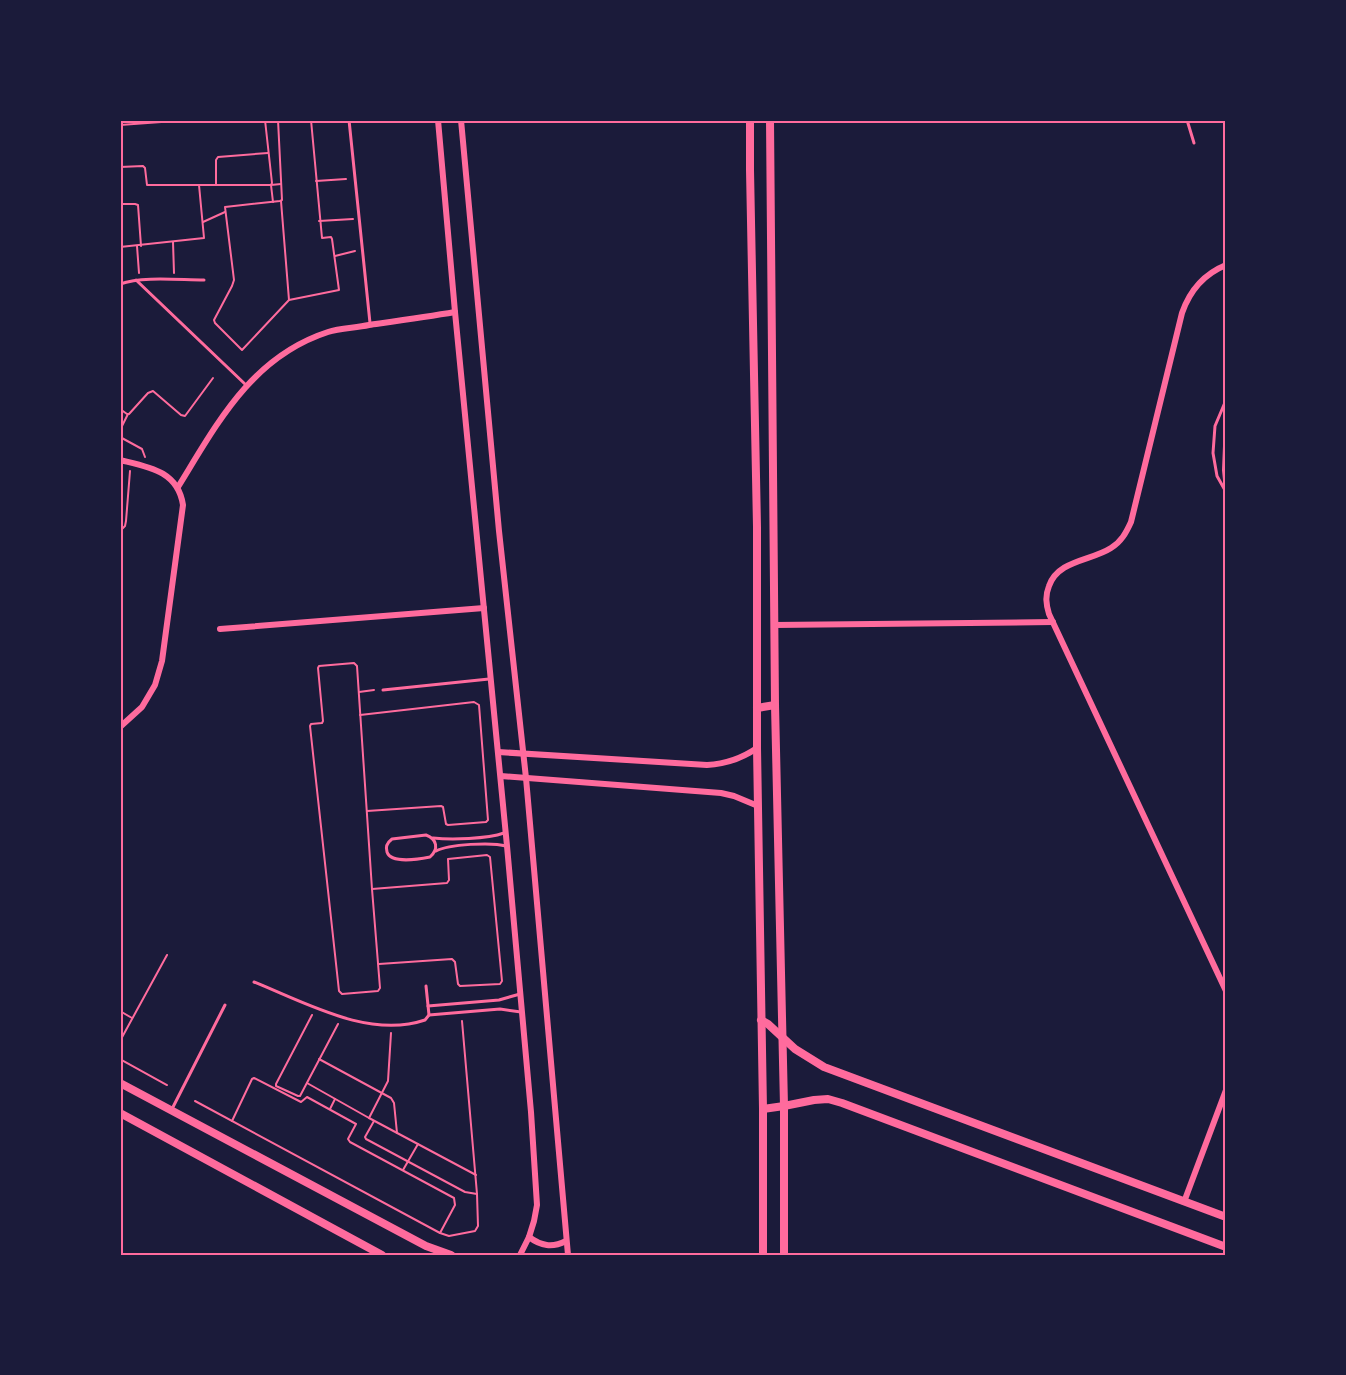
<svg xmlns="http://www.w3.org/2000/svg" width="1346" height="1375" viewBox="0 0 1346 1375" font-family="'DejaVu Sans',sans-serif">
  <rect width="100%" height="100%" fill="#1b1b3a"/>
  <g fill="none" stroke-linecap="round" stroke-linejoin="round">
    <g stroke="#ff6b9d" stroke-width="2">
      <path d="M278,120L282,200L280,201L225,207L234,280L232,286L214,320L215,323L242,350L289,300L339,290L332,239L331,237L322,238L311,120"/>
      <path d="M120,125L189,120"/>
      <path d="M120,167L143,166L145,168L147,185H271L272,183L265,120"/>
      <path d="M316,181L346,179"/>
      <path d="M216,184V160L218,157L268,153"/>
      <path d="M281,201L289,300"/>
      <path d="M273,202L271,185L281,184"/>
      <path d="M120,204H135L138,205L141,246"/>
      <path d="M319,221L353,219"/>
      <path d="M203,222L225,212"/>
      <path d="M173,242L174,273"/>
      <path d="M137,246L139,273"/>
      <path d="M120,247L204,238L199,185"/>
      <path d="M335,256L355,251"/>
      <path d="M120,409L127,414H129L148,393L153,391L181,415L185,416L213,378"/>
      <path d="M120,430L128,414"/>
      <path d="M120,437L142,449L145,457"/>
      <path d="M120,531L125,526L126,521L130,471"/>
      <path d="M354,663L357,666L372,889L380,988L378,991L342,994L339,991L310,726L311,724L322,723L323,721L318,668L319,666Z"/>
      <path d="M359,692L374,690"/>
      <path d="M360,715L474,702L479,705L488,820L486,822L448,825L446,824L443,807L441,806L367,811"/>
      <path d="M372,889L447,883L449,880L448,859L487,855L490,857L502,981L500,984L460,986L458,984L455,962L452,959L379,964"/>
      <path d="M120,927V932"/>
      <path d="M120,1011L132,1018"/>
      <path d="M312,1015L276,1084V1086L298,1096H300L338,1024"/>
      <path d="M120,1041L167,955"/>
      <path d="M120,1059L167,1085"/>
      <path d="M319,1059L391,1098L394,1103L397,1133"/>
      <path d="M307,1083L369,1118L476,1175"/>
      <path d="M195,1101L440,1233L449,1236L475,1231L478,1226L477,1194L462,1021"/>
      <path d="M330,1109L335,1099"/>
      <path d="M369,1118L388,1081L391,1033"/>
      <path d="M232,1121L252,1079L254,1078L301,1102L307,1097L356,1124L348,1139L350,1142L454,1198L455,1205L440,1233"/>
      <path d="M374,1121L365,1137L366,1139L465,1192L477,1194"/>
      <path d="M403,1170L418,1144"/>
    </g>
    <g stroke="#ff6b9d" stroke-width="3">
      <path d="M349,120L370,323"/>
      <path d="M1187,120L1194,143"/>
      <path d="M136,280L246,385"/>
      <path d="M120,284C143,276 179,280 204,280"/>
      <path d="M1226,400L1215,426L1213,453L1217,476L1226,492"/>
      <path d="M383,690L489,679"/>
      <path d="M426,835C437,839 439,849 430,857C420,859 391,864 387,852C385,846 388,842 392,839Z"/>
      <path d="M433,838C451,840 487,839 504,833"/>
      <path d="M436,851C449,844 492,842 506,846"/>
      <path d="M254,982C306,1003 369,1039 425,1020L429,1015L426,986"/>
      <path d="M428,1006L499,1000L520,994"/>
      <path d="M429,1015L500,1009L521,1012"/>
      <path d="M172,1109L225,1005"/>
    </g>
    <g stroke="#ff6b9d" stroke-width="6">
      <path d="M438,120L455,312L507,846L531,1112L537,1205L534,1221L529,1237L520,1255"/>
      <path d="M461,120L499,531L526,778L568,1255"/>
      <path d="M1226,265C1204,274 1190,290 1182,313L1131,522C1126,533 1121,542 1111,548C1091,561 1058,560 1049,586C1045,596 1046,604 1049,614L1226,991"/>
      <path d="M1226,446L1225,470L1226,480"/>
      <path d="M120,460C149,467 178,471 183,505L162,661L155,685L142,707L120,727"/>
      <path d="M178,487C217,424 251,357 328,332C340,328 355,328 369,325C397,321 426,317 455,312"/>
      <path d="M774,625L1053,622"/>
      <path d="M220,629L484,608"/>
      <path d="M498,752L707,765C726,764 741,759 757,748"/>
      <path d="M501,776L721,793L734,796L758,806"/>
      <path d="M1184,1202L1226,1090"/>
      <path d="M529,1237C541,1246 552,1248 566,1241"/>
    </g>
    <g stroke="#ff6b9d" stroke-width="8">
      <path d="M750,120V170L757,527V748L763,1109V1255"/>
      <path d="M770,120L775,705L784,1106V1255"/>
      <path d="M757,708L775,705"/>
      <path d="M761,1020L768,1024L795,1049L824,1067L1226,1217"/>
      <path d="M120,1083L426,1246L451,1255"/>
      <path d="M763,1109L784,1106L814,1100L828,1099L842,1103L1226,1247"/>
      <path d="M120,1113L382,1255"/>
    </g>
  </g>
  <rect width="1346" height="1375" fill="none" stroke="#1b1b3a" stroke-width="243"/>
  <rect x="122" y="122" width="1102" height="1132" fill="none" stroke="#ff6b9d" stroke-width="2"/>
</svg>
